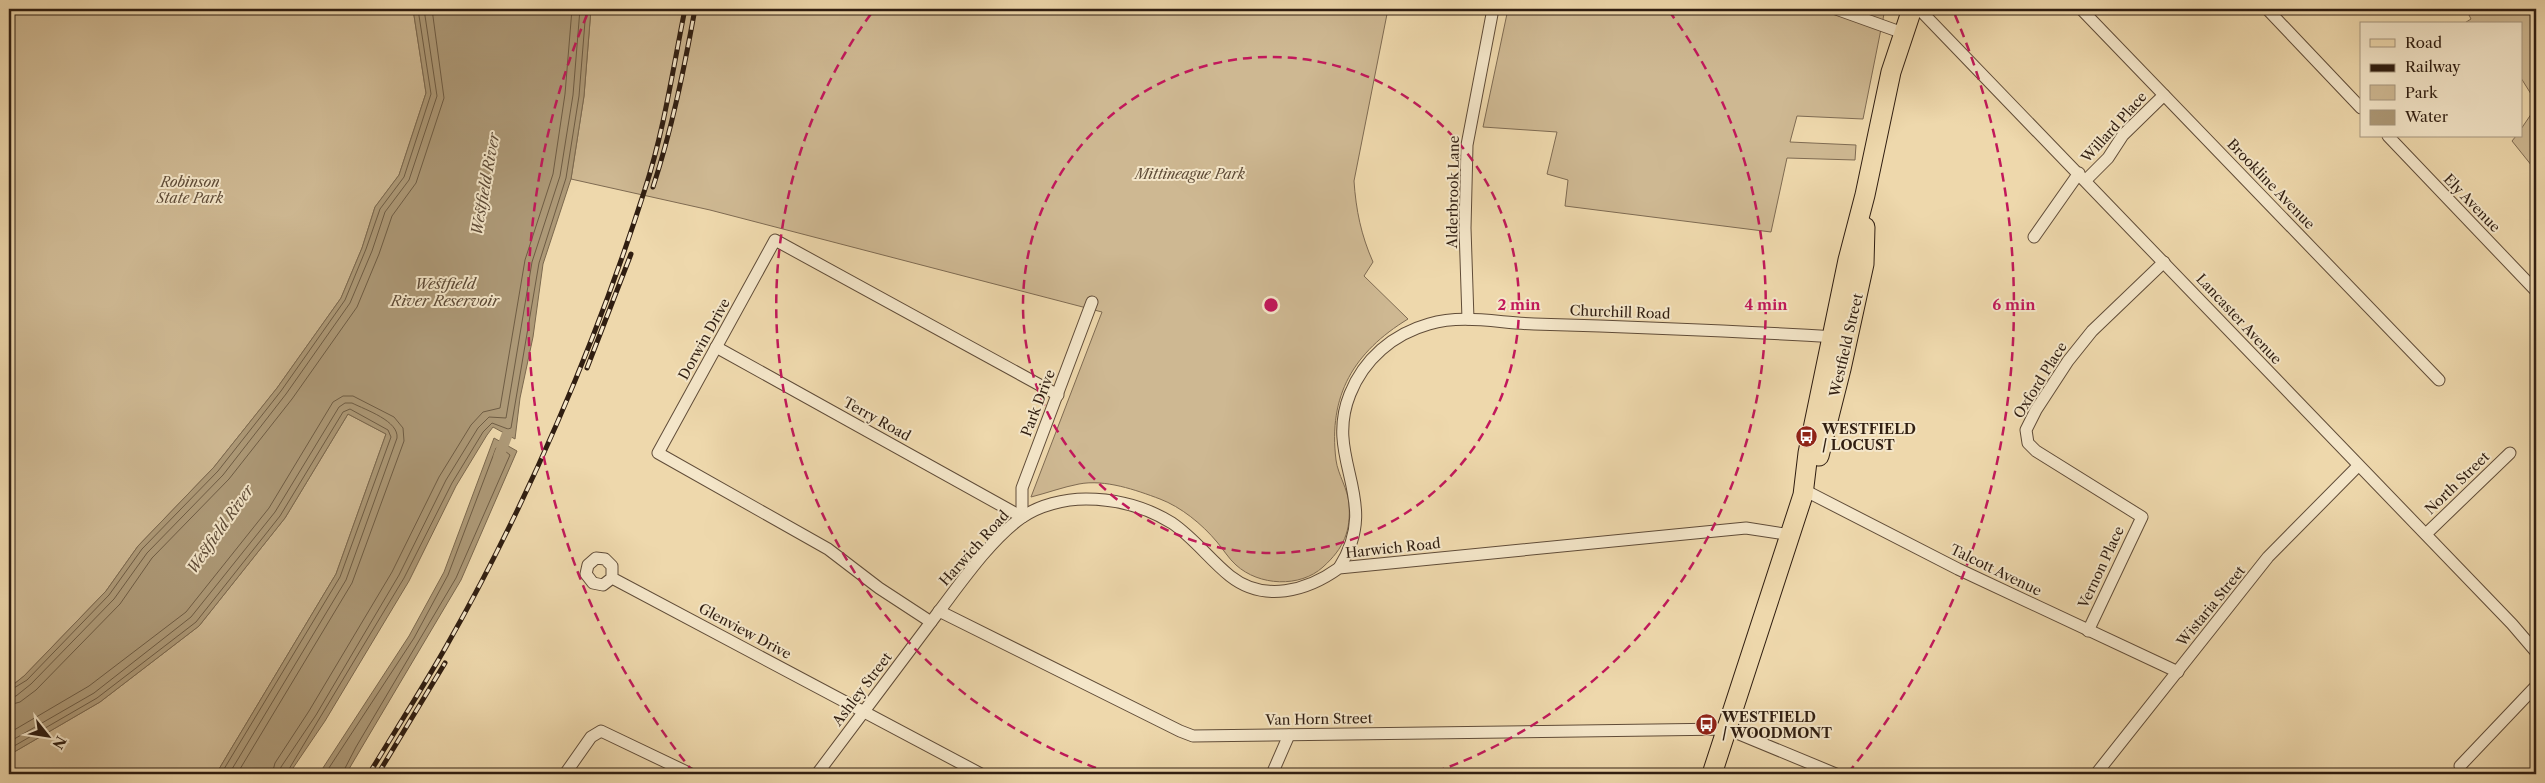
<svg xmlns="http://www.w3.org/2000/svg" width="2545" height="783" viewBox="0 0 2545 783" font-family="'Libre Caslon Text',serif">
  <rect width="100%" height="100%" fill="#eed8ac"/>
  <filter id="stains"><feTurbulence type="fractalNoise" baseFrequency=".004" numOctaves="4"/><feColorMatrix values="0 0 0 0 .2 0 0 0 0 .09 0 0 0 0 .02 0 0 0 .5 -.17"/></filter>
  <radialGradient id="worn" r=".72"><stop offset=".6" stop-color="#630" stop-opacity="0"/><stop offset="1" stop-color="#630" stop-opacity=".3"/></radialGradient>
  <g fill="#ceb892" stroke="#7f6b52">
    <path d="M9,9H413L426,93L399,175L375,207L362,248L341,298L277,388L214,467L138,546L106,591L24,676L9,688Z"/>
    <path d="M591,9H1388L1354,181C1356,210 1361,235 1373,262L1364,276L1408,319C1354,352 1328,395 1336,460C1338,475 1348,489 1349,504C1351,531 1344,548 1323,567C1300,588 1259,586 1236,565C1229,559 1223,549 1217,542C1202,524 1181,507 1160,499C1136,490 1105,479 1079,484C1063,487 1047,493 1031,497L1102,312L710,210L571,179L584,96Z"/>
    <path d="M1508,9H1885L1863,119L1797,116L1790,142L1856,145L1855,160L1787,158L1771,232L1565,206L1568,180L1547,174L1557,132L1483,127Z"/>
    <path d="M2466,9H2536V102L2521,78V24H2463L2471,19Z"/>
    <path d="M2536,107V171L2512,141L2516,136H2521V129Z"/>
    <path d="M348,414L386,434L336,574L216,774H9V755L100,702L199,626L285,518Z"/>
  </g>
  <g fill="#ad9977" stroke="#7b684e">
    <path d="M413,9H591L584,96L571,179L543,264L533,337L520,398L515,439L493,427L487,435L456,486L409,581L325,721L289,774H216L336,574L386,434L348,414L285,518L199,626L100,702L9,755V688L24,676L106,591L138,546L214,467L277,388L341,298L362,248L375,207L399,175L426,93Z"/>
    <path d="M494,438L517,451L461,580L346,774H319L409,636L444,572Z"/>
  </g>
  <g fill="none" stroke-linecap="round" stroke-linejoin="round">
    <g stroke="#6e5c44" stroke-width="1">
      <path d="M9,691L27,680L109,595L142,549L218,471L281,391L345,300L366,249L380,209L404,177L431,94L418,9"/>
      <path d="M9,698L16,696L31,684L114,599L147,553L223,475L286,394L350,303L372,251L385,212L409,180L437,96L424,9"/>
      <path d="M9,705L20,702L36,690L120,604L152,558L229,479L292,399L357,307L379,254L392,216L416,183L444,98L432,9"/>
      <path d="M9,733L89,686L186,612L269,508L333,402L343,396H353L394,417L403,428L404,441L352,583L237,774"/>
      <path d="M9,742L94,693L191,617L275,512L339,407L345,403H352C366,410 399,421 397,438L346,580L229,774"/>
      <path d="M9,749L97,698L196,622L280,516L343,412L350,409L388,430L391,437L340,577L221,774"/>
      <path d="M272,774L275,763L309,711L392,572L439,477L471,425L483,412L500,408L525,260L553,174L565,94L572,9"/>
      <path d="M279,774L281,767L316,715L399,575L446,480L478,428L489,417L506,418L532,262L560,176L573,95L580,9"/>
      <path d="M286,774L404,578L452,483L483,432L492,423L508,429L511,428L539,263L566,178L579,96L586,9"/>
      <path d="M325,774L414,638L448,575L496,448L500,447L510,455L456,578L356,747L342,774"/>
    </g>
    <path stroke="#ad9977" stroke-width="11" d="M499,456L507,435"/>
    <defs>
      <g id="minor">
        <path d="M1836,9L1903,33"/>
        <path d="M1919,9L2512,624L2536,652"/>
        <path d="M2081,9L2439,380"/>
        <path d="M2267,9L2361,108"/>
        <path d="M2388,136L2536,291"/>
        <path d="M2086,180L2108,158L2123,135L2164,95"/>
        <path d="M2034,237L2079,173"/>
        <path d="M1468,319L1465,228L1467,145L1493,9"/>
        <path d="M716,347L1022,517"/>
        <path d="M1804,490L1958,569L2178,672"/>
        <path d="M1022,517V488L1092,302"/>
        <path d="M2426,534L2510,453"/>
        <path d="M1339,568C1383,499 1323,461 1350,394C1364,359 1393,334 1429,324C1463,314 1499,323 1534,324C1635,327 1736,331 1836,337"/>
        <path d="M612,578V566L605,559L596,558L588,565L586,574L593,583L603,585L612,578L981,774"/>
        <path d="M939,611L1180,731L1193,736L1727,729L1836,774"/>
        <path d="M931,622L879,588L828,549L658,453L775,240L1058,395"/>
        <path d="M2088,631L2142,517L2036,451L2028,443L2026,430L2036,410L2068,361L2092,331L2164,262"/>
        <path d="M2460,766L2536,686"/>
        <path d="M565,774L591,737L601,731L691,774"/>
        <path d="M817,774C857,721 897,667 937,614C960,584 990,540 1021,518C1039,505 1065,499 1086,499C1117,499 1146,507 1172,523C1194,538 1210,560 1230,576C1264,603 1307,591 1339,568L1746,528L1791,535"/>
        <path d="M1272,774L1289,735"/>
        <path d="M2096,774L2268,557L2358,466"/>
      </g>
      <g id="primary">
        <path d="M1819,456L1841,369L1864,264L1865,227"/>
        <path d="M1712,774L1803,495L1808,453L1848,260L1865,195L1891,72L1912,9"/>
      </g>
    </defs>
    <use href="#minor" stroke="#604c38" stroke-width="13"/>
    <use href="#primary" stroke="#301e11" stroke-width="21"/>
    <use href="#minor" stroke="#f4e6c9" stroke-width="11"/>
    <use href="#primary" stroke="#eed8ac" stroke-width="19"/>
    <defs>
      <g id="rail">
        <path d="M653,187C672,129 684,69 695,9"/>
        <path d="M587,368L631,254"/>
        <path d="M369,774C395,731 422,689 447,645C527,504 596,343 645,189C664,131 673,68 685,9"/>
        <path d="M378,774L445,663"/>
      </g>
    </defs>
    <use href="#rail" stroke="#301e11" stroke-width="5"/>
    <use href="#rail" stroke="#f4e6c9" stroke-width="3" stroke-dasharray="9" stroke-linecap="butt"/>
  </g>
  <g fill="none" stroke="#c2185b" stroke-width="2.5" stroke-dasharray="9 6">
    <circle cx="1271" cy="305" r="248"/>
    <path d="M1110 773A495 495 0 0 1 873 11M1669 11A495 495 0 0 1 1432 773"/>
    <path d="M694 773A743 743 0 0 1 587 15M1955 15A743 743 0 0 1 1848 773"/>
  </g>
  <defs>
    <symbol id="bus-disc" viewBox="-11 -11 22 22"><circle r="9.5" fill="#8f2418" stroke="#f4e6c9"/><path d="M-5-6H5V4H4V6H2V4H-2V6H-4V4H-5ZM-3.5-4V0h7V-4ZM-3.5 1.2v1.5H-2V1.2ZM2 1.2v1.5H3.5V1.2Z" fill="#fff"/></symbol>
  </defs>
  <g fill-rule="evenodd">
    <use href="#bus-disc" x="1794" y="424" width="25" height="25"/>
    <use href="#bus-disc" x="1694" y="712" width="25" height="25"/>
  </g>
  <g text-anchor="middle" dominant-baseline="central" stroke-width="4" stroke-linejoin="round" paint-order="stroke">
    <g font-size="14" fill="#301e11" stroke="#f4e6c9">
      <text transform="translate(2114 127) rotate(-48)">Willard Place</text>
      <text transform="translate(2271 184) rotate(46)">Brookline Avenue</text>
      <text transform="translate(1453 192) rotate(-89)">Alderbrook Lane</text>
      <text transform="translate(2472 203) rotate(46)">Ely Avenue</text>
      <text transform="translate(1620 312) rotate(2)">Churchill Road</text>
      <text transform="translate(2239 319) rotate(47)">Lancaster Avenue</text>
      <text transform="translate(704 339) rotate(-61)">Dorwin Drive</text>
      <text transform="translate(1846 345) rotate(-77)">Westfield Street</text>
      <text transform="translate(2040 380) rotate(-58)">Oxford Place</text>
      <text transform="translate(1038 403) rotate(-69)">Park Drive</text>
      <text transform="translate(877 419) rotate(29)">Terry Road</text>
      <text transform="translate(2457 483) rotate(-44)">North Street</text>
      <text transform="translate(974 548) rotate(-48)">Harwich Road</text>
      <text transform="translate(1393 548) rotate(-6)">Harwich Road</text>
      <text transform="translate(2101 567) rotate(-65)">Vernon Place</text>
      <text transform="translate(1996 570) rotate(26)">Talcott Avenue</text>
      <text transform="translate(2211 606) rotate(-51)">Wistaria Street</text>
      <text transform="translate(745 631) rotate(28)">Glenview Drive</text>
      <text transform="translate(862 689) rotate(-53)">Ashley Street</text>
      <text transform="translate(1319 719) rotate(-1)">Van Horn Street</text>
    </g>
    <g font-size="14" font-style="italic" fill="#5f4c38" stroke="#f4e6c9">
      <text x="1190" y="174">Mittineague Park</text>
      <text x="190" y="182">Robinson<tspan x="190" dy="16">State Park</tspan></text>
    </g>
    <g font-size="14" font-weight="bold" fill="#301e11" stroke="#f4e6c9" text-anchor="start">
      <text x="1822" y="429">WESTFIELD<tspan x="1822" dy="16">/ LOCUST</tspan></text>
      <text x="1722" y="717">WESTFIELD<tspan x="1722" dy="16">/ WOODMONT</tspan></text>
    </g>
    <g font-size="15" font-style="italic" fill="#5c4935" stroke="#f4e6c9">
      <text transform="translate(485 184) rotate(-80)">Westfield River</text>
      <text x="445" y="283">Westfield<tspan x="445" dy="17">River Reservoir</tspan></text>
      <text transform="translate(220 529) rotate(-55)">Westfield River</text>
    </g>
  </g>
  <circle cx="1271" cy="305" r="8" fill="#c2185b" stroke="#f4e6c9" stroke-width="2.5"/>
  <g font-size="15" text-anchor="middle" font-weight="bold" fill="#c2185b" stroke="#f4e6c9" stroke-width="4" stroke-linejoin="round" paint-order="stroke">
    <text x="1519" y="310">2 min</text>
    <text x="1766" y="310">4 min</text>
    <text x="2014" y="310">6 min</text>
  </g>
  <rect width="2545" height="783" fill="none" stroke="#eed8ac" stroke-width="30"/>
  <rect x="10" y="10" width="2525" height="763" fill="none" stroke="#301e11" stroke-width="2.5"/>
  <rect x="15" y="15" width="2515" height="753" fill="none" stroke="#301e11"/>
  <rect x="2360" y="22" width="162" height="115" fill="#f4e6c9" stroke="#a6967f"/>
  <rect x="2370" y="39" width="25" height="8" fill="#eed8ac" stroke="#a6967f"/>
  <text x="2405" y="48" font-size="15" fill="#301e11">Road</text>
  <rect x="2370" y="64" width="25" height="8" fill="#301e11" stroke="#a6967f"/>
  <text x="2405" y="72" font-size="15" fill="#301e11">Railway</text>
  <rect x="2370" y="85" width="25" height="15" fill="#ceb892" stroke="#a6967f"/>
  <text x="2405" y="98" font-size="15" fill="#301e11">Park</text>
  <rect x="2370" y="110" width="25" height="15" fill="#ad9977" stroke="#a6967f"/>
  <text x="2405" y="122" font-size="15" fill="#301e11">Water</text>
  <g transform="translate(48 736) rotate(120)" stroke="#f4e6c9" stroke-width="4" paint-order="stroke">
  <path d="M0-4L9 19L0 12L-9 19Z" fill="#301e11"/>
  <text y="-8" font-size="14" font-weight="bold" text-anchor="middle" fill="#301e11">N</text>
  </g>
  <rect width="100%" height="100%" filter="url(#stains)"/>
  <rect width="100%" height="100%" fill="url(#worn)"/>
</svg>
